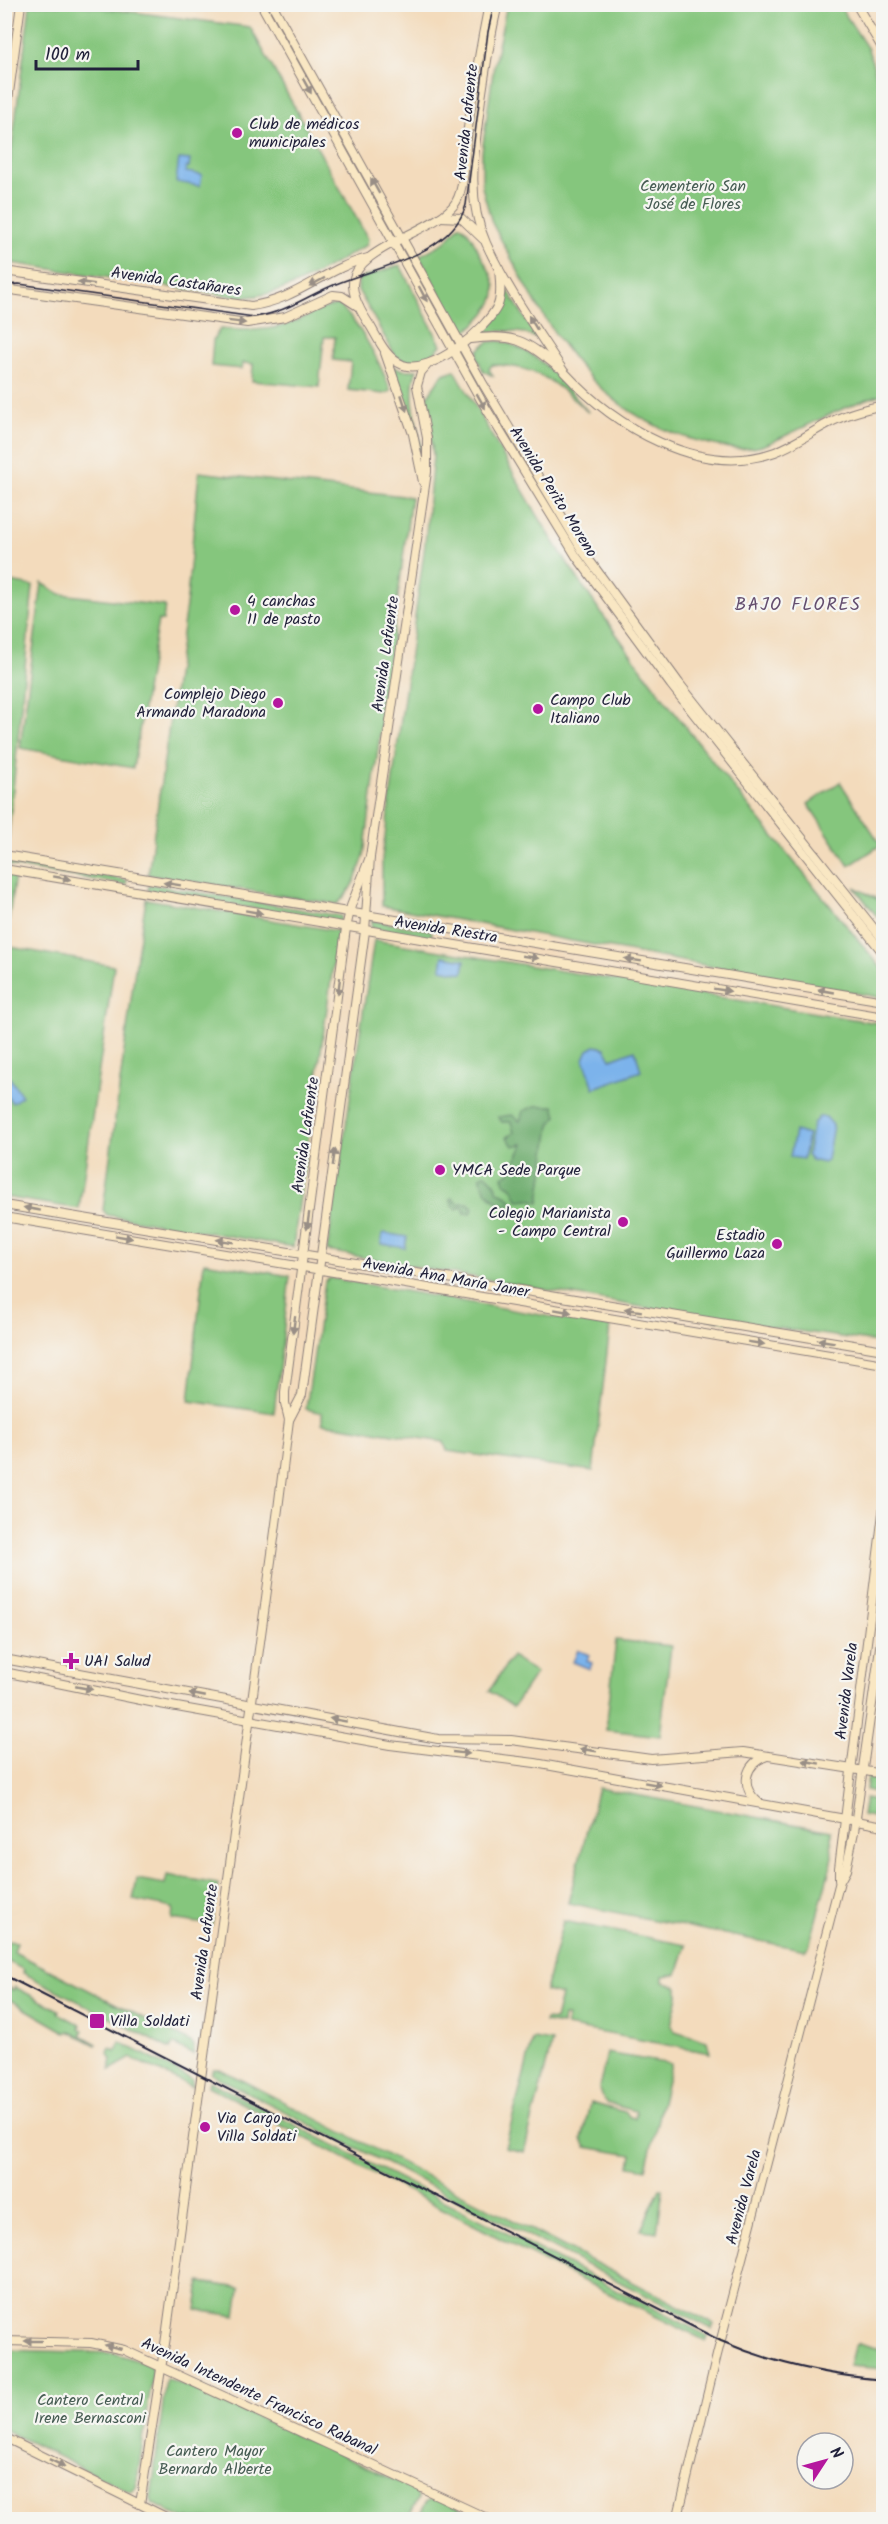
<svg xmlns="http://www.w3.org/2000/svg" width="888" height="2524" viewBox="0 0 888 2524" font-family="Kalam,sans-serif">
  <rect width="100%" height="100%" fill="#f6f6f2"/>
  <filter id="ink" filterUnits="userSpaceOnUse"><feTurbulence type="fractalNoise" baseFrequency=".0167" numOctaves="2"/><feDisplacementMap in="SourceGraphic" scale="12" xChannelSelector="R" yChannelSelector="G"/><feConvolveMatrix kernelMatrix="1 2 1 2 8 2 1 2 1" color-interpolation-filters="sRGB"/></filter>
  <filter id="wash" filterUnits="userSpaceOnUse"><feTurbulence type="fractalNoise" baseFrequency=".008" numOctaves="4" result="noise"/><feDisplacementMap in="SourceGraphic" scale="24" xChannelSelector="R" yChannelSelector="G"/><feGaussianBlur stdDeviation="1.35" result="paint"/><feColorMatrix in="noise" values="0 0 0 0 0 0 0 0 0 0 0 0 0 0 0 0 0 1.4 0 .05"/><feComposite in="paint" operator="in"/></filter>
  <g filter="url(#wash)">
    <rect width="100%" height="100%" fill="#f3dbbc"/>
    <g fill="#85c67d" stroke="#54745c" stroke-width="1.5">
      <path d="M507,4L839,5L868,49L883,96V394C855,402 830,414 804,427C789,433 774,443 758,447C735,452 713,445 691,439C582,408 542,314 492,223L482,187V152L494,65Z"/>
      <path d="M30,5H78L250,27L368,239L367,245C326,267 287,298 238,297L5,262V201Z"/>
      <path d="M460,225C470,231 474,242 479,252C491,274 505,290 486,312C480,319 473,327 465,332L459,329L419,256L445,242Z"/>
      <path d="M400,265L441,345C431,359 408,368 395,355L358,290V279Z"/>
      <path d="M507,289L536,336V338L524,333L509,331L481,332C494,317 506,311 507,289Z"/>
      <path d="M339,305C363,327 379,361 391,391L384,394L348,390L351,362L333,360L335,337H324L319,387L252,381L253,364L243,363L242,369L211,366L213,340L220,329C244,330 268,332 291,323C309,317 319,307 339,305Z"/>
      <path d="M499,341C539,349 562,383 589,413C556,384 538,365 492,365L489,369L493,376L483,371L477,357L478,350L488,342Z"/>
      <path d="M393,367L404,370H417C405,396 422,435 423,465Z"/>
      <path d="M455,370C487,426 518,484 552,539C649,692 769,830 883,970V998L382,906V858L425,544L433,456L427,397L443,374Z"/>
      <path d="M199,472L411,497L364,856C358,874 352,891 337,904L148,875L187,598Z"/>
      <path d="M5,581L33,586L7,851L4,850Z"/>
      <path d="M42,583L60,594L165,606L163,621L158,620L133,768L20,748Z"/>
      <path d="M840,782L881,845L849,866L808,804Z"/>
      <path d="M4,858L127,880L126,885L5,865Z"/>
      <path d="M5,874L15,875L5,946L114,966L79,1209L5,1197Z"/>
      <path d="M149,884L341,916L340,923L148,891Z"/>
      <path d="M854,887L883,902V924Z"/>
      <path d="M146,899L338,931L293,1247L107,1215L103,1210L137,954Z"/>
      <path d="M372,920L432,931L431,939L371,928Z"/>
      <path d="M374,940L883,1024V1343L698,1317L327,1251Z"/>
      <path d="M204,1262L290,1276L274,1413L189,1401Z"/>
      <path d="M330,1278L610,1327L593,1471L447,1451L444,1442L322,1423V1413L306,1409L325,1281Z"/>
      <path d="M616,1640L671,1646L660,1736L606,1730Z"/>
      <path d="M512,1656L536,1673L513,1707L489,1691Z"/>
      <path d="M868,1776L883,1779V1794L866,1790Z"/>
      <path d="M598,1788L831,1831L832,1861L809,1946L805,1950L568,1903Z"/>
      <path d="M865,1798L883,1801V1819L862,1815Z"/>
      <path d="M167,1875L218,1884L212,1925L172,1919L173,1908L133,1900L137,1879L165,1884Z"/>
      <path d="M563,1921L686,1945L677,1974L663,1976V1981L678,1987V1996L671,2026L675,2031L707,2041L710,2053L566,2026L568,2016H563L562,2025L545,2022L546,2019L555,2020L561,1995L545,1991Z"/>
      <path d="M4,1941L17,1942L14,1952L191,2042L194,2047L193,2055L173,2044L170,2049L23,1973L24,1970L5,1960Z"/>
      <path d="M5,1986L13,1990L15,1987L59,2010L58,2013L81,2025L79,2029L83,2030L81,2035L97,2044L96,2045L69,2031L67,2033L5,1997Z"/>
      <path d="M533,2039L552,2042L524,2152L505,2148Z"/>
      <path d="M120,2042L192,2079V2087L131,2058L110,2070L112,2059L108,2053L110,2048L116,2051Z"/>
      <path d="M607,2053L671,2064L646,2169L630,2166L632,2155L586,2147L582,2140L590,2103L625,2112L630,2117L635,2118L636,2111L606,2103L599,2088Z"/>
      <path d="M213,2069H220L714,2324L712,2329L211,2074Z"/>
      <path d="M209,2081L708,2336L706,2341L567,2273L259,2114V2112L208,2086Z"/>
      <path d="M660,2188L663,2189L657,2232L641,2230Z"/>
      <path d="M200,2282L240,2288L236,2316L196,2310Z"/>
      <path d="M858,2343L883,2350V2369L849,2366L854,2347Z"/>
      <path d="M4,2350L114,2353L151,2365L153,2371L136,2488L130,2492L5,2430Z"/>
      <path d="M166,2379L208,2394L416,2490L419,2499L407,2519H185L153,2504L151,2499Z"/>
      <path d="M432,2499H438L480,2519L417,2520L427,2501Z"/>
    </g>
    <g fill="#6cab6c" stroke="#476654" stroke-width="1.5">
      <path d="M535,1106H554L557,1116L550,1125L539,1202L529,1199L518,1200L512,1187L505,1183L503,1176L510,1172C513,1161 521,1154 523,1144L513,1146L507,1137L514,1133L511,1122H502L498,1117L512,1115L520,1121L523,1111Z"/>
      <path d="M486,1174L495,1183L498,1192L506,1195L512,1200L509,1206C496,1205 482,1189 480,1177Z"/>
      <path d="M452,1198L457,1203H468L473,1208L471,1213H465L462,1206L457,1209L453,1206L450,1199Z"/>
    </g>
    <g fill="#7bb3eb" stroke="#4e6a93" stroke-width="1.5">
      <path d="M179,159L190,160L189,167H186V172L202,175L200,186L176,182Z"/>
      <path d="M443,956L465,960L463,973L441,969Z"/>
      <path d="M595,1046L605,1048L611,1059L635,1050L641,1071L594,1088L584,1059L588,1050Z"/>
      <path d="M10,1078L22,1096L12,1103L8,1097L5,1100V1082Z"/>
      <path d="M819,1117H826L833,1125L827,1160L824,1163L811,1160L807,1155L813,1124Z"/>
      <path d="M795,1131L808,1135L803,1159L790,1157Z"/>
      <path d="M383,1233L407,1237L405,1248L381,1244Z"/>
      <path d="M578,1650L589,1655L587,1661L592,1663L590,1669L573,1662Z"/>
    </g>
  </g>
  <g filter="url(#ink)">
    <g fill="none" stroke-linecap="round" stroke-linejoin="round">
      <defs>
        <g id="secondary">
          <path d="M261,4L481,400L576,556L671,685L884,954"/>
          <path d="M272,4L482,382L582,550L679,683L884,941"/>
          <path d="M489,4C480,48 473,91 467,135C465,153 465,187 456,202C438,232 351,247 353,286C354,301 363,315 371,327C379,341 387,359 403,365C432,375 486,330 498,305C502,294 500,280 499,269"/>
          <path d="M498,4C490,36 486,67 481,99C475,148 465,196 486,243C505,286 538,332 564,372C614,426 699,479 775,452C794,445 810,433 827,424C845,414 864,409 884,405"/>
          <path d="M856,4L884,51"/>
          <path d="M4,130L21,4"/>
          <path d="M441,217L461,218L483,239"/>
          <path d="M4,271L251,306C297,300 326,268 368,258"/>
          <path d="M4,289L247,323L285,317L333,295L342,296L359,307"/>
          <path d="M470,339C515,333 524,340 558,367"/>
          <path d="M385,353L413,434L423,482"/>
          <path d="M4,855L884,1001"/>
          <path d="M4,869L884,1017"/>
          <path d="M4,1205L884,1350"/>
          <path d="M4,1217L884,1364"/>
          <path d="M289,1420L302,1395L365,931L370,857L427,472V438L417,386L421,372L428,364"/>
          <path d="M4,1659L438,1739L511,1740L651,1759L743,1752L884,1774"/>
          <path d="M4,1672L160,1704L390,1745L535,1763L884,1826"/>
          <path d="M758,1802C740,1787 744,1764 767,1756"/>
          <path d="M839,1880V1868L884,1505"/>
          <path d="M4,2341L91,2343L124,2350L491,2520"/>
          <path d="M4,2437L172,2520"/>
          <path d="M140,2504L166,2337L278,1509L289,1420L285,1403V1392L346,928L351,906L370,857"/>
          <path d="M677,2520L717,2355L840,1881L846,1870L854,1832L884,1619"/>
        </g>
      </defs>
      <use href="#secondary" stroke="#8a7e7c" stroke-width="10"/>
      <use href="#secondary" stroke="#f9e7c3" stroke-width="8"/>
      <path stroke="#22223b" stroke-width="1.5" d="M4,285L19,284L254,317C286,313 308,295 336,284C377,267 451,255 466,205L488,32L494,4"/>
      <path stroke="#22223b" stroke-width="2" d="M4,1975L721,2341C774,2364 826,2375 884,2380"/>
    </g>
    <defs><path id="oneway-solid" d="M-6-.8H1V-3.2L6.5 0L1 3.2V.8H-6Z" transform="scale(1.5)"/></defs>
    <g fill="#988e86">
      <use href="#oneway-solid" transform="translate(307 86) rotate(61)"/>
      <use href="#oneway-solid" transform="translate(375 186) rotate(-119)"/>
      <use href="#oneway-solid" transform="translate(317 282) rotate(152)"/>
      <use href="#oneway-solid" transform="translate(86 283) rotate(-172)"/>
      <use href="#oneway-solid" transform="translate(423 294) rotate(62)"/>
      <use href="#oneway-solid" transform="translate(237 322) rotate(7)"/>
      <use href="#oneway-solid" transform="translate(533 323) rotate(-121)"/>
      <use href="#oneway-solid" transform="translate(481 401) rotate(60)"/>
      <use href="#oneway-solid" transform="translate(404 403) rotate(72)"/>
      <use href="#oneway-solid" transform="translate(62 878) rotate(10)"/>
      <use href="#oneway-solid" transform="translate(172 884) rotate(-171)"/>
      <use href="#oneway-solid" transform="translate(254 912) rotate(10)"/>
      <use href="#oneway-solid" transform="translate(530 957) rotate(9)"/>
      <use href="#oneway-solid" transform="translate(633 960) rotate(-171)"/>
      <use href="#oneway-solid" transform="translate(339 986) rotate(97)"/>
      <use href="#oneway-solid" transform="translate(722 990) rotate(9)"/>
      <use href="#oneway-solid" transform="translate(826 991) rotate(-170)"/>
      <use href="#oneway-solid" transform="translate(334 1157) rotate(-82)"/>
      <use href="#oneway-solid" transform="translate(32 1209) rotate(-170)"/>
      <use href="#oneway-solid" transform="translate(308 1221) rotate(98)"/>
      <use href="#oneway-solid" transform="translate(124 1237) rotate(10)"/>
      <use href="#oneway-solid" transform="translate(225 1241) rotate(-171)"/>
      <use href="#oneway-solid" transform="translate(633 1310) rotate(-171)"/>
      <use href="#oneway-solid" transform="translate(563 1311) rotate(10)"/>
      <use href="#oneway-solid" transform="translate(294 1325) rotate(97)"/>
      <use href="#oneway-solid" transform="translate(826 1341) rotate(-171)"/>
      <use href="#oneway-solid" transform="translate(756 1343) rotate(9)"/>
      <use href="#oneway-solid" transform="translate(84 1688) rotate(11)"/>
      <use href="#oneway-solid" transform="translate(197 1695) rotate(-169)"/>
      <use href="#oneway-solid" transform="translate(338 1720) rotate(-170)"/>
      <use href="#oneway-solid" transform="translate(588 1750) rotate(-172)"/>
      <use href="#oneway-solid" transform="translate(461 1753) rotate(6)"/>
      <use href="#oneway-solid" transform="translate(811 1762) rotate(-170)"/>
      <use href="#oneway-solid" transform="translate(653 1784) rotate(10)"/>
      <use href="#oneway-solid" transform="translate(33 2341) rotate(-180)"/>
      <use href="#oneway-solid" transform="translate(113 2347) rotate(-167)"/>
      <use href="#oneway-solid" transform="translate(57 2463) rotate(26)"/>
    </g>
  </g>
  <g fill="#b5179e" stroke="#f6f6f2" stroke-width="2">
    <circle cx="237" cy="133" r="6"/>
    <circle cx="235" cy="610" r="6"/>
    <circle cx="278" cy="703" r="6"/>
    <circle cx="538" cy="709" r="6"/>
    <circle cx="440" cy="1170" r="6"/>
    <circle cx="623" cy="1222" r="6"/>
    <circle cx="777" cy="1244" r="6"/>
    <path d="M68 1652h6v6h6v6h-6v6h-6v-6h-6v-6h6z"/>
    <rect x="89" y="2013" width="16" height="16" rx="3"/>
    <circle cx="205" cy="2127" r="6"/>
  </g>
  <g text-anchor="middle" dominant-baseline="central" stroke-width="4.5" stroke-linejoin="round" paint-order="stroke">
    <g font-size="16" fill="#22223b" stroke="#f6f6f2">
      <text transform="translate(467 122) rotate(-84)">Avenida Lafuente</text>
      <text transform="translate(176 282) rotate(8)">Avenida Castañares</text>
      <text transform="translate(553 492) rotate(58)">Avenida Perito Moreno</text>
      <text transform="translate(386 654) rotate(-82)">Avenida Lafuente</text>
      <text transform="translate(446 930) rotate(9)">Avenida Riestra</text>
      <text transform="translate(306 1135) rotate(-82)">Avenida Lafuente</text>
      <text transform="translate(446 1278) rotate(10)">Avenida Ana María Janer</text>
      <text transform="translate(847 1691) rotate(-83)">Avenida Varela</text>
      <text transform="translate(205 1942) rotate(-82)">Avenida Lafuente</text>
      <text transform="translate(744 2197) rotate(-75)">Avenida Varela</text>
      <text transform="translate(259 2397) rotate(25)">Avenida Intendente Francisco Rabanal</text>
    </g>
    <g font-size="16" fill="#22223b" stroke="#f6f6f2" text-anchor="start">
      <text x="249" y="124">Club de médicos<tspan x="249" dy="18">municipales</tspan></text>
      <text x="247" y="601">4 canchas<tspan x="247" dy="18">11 de pasto</tspan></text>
      <text x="266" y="694" text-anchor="end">Complejo Diego<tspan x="266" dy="18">Armando Maradona</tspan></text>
      <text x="550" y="700">Campo Club<tspan x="550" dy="18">Italiano</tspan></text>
      <text x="452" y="1170">YMCA Sede Parque</text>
      <text x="611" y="1213" text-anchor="end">Colegio Marianista<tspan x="611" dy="18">- Campo Central</tspan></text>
      <text x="765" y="1235" text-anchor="end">Estadio<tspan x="765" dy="18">Guillermo Laza</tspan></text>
      <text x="84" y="1661">UAI Salud</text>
      <text x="110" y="2021">Villa Soldati</text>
      <text x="217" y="2118">Via Cargo<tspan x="217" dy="18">Villa Soldati</tspan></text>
    </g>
    <g font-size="16" fill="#455b52" stroke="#f6f6f2">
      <text x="693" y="186">Cementerio San<tspan x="693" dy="18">José de Flores</tspan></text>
      <text x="90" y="2400">Cantero Central<tspan x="90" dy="18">Irene Bernasconi</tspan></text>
      <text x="215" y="2451">Cantero Mayor<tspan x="215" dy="18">Bernardo Alberte</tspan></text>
    </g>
    <g font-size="18" letter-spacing="1.5" fill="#644e6f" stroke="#f6f6f2">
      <text x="798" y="605">BAJO FLORES</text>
    </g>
  </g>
  <rect width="888" height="2524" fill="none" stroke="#f6f6f2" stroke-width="24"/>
  <g transform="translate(825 2461) rotate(54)"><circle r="28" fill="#f6f6f2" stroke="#a1a1a9" stroke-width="1.5"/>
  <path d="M0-4.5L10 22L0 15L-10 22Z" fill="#b5179e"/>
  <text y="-9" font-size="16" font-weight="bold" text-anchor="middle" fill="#22223b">N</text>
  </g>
  <path d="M36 60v9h102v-9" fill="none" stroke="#22223b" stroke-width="3"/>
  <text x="45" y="60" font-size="18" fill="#22223b" stroke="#f6f6f2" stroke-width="4.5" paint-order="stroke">100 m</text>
</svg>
